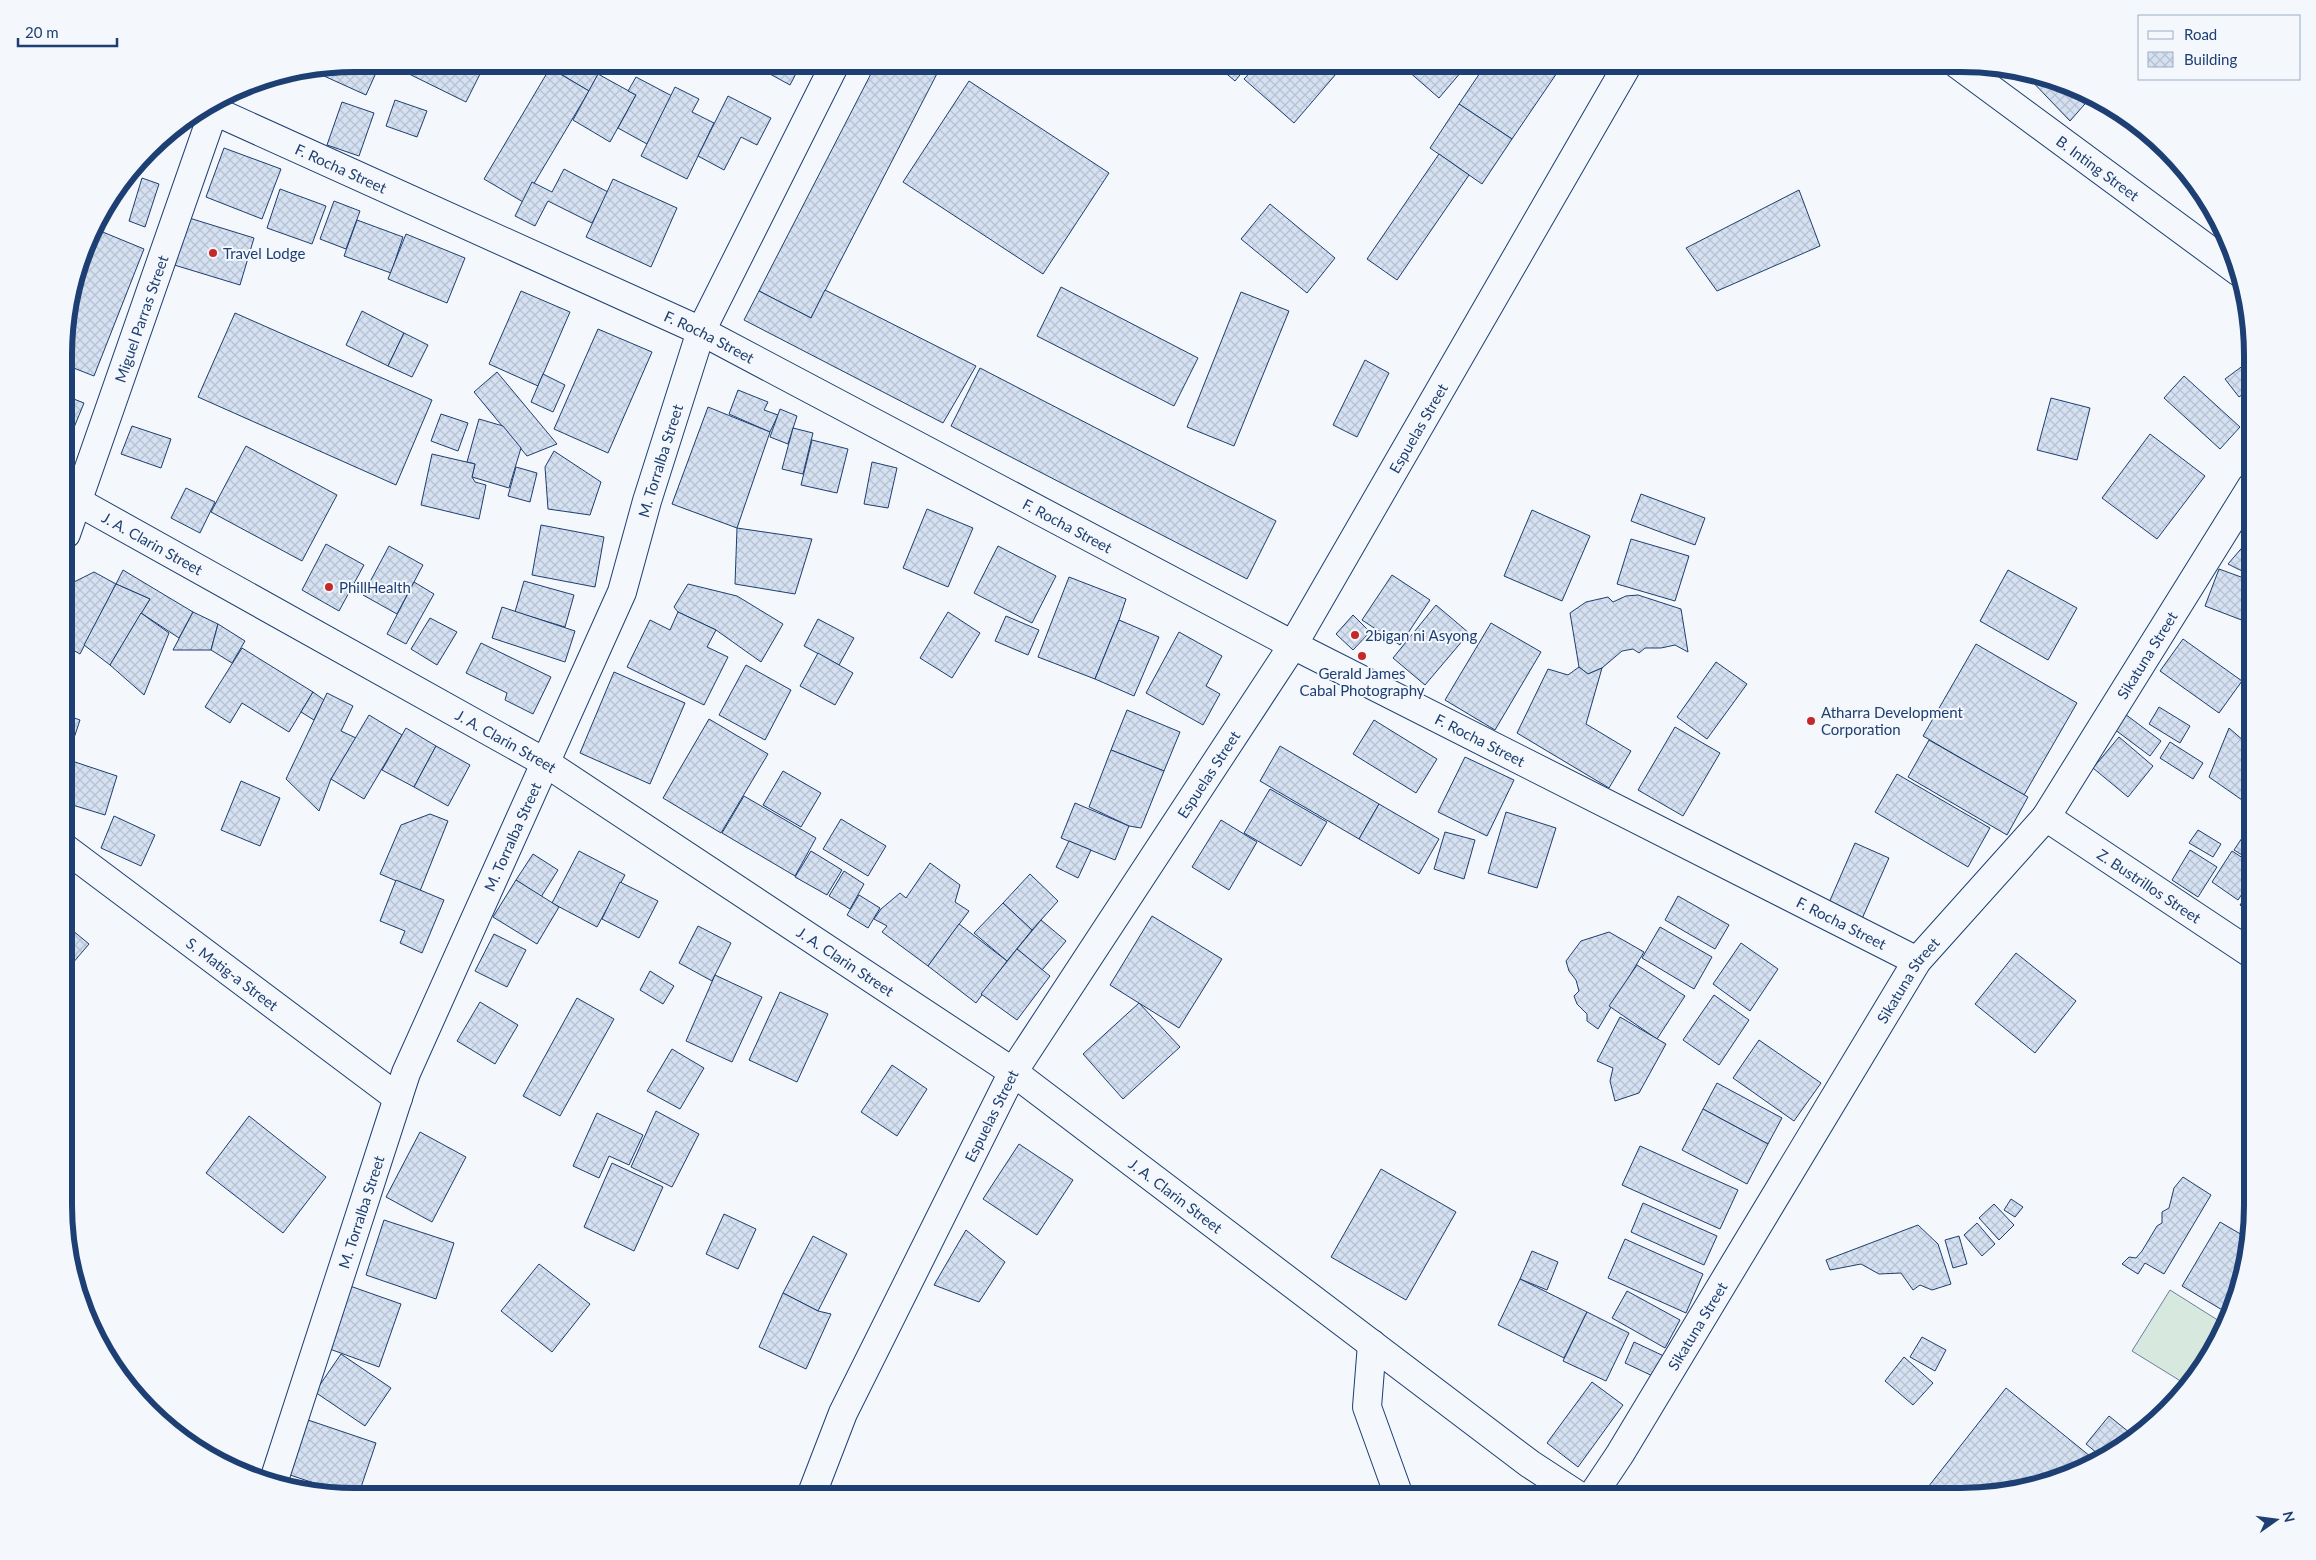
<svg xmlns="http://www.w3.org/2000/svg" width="2316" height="1560" viewBox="0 0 2316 1560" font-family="Lato,sans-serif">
  <defs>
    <pattern id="building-cross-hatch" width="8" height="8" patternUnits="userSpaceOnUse" patternTransform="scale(1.25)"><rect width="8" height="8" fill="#d5e0f0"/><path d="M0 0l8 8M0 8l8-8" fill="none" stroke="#b6c1d1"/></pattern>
  </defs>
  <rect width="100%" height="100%" fill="#f4f7fb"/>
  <path fill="#d7e8df" stroke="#687fa3" d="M2170,1290L2224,1324L2203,1367L2187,1385L2132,1351Z"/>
  <g fill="url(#building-cross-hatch)" stroke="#1d3f73">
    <path d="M356,64H380L366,95L324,76L327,69Z"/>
    <path d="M409,64H485L466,102L405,72Z"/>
    <path d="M485,64H502L498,72Z"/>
    <path d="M568,64H598L602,67L589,91L562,75Z"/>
    <path d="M762,64H801L790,85L759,68Z"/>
    <path d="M876,64H942L811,318L759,291Z"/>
    <path d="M1215,64H1249L1235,81Z"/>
    <path d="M1258,64H1324L1336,74L1294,123L1244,79Z"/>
    <path d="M1400,64H1466L1467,65L1439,98Z"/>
    <path d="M1486,64H1563L1512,139L1459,104Z"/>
    <path d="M550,68L589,91L523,202L484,179Z"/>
    <path d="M598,74L636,95L610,142L573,120Z"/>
    <path d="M2025,74L2054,79L2091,97L2070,121Z"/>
    <path d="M636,77L672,96L647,144L618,128L636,95L628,91Z"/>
    <path d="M969,81L1109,173L1043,274L903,182Z"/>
    <path d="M675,87L699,99L692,112L714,123L687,179L641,156Z"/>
    <path d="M728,96L771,118L757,145L741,137L724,170L698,156Z"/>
    <path d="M395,100L427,111L417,137L386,126Z"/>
    <path d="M342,102L374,113L359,156L327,145Z"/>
    <path d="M1459,104L1512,139L1482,184L1430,148Z"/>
    <path d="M224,148L281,169L262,219L206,197Z"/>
    <path d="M1439,154L1469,175L1397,280L1367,259Z"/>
    <path d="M564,169L608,192L592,223L548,201L535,226L515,216L532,182L552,192Z"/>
    <path d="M142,178L159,184L145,227L129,221Z"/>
    <path d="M613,179L677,208L651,267L586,237Z"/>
    <path d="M280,189L326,206L312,244L267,228Z"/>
    <path d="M1799,190L1820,246L1717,291L1686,248Z"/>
    <path d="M334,201L360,211L346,249L320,239Z"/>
    <path d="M1270,204L1335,258L1307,293L1241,239Z"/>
    <path d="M186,217L254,238L240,285L171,264Z"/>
    <path d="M357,220L403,237L391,273L344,256Z"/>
    <path d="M93,228L144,249L94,376L66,365V318Z"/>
    <path d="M406,234L465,258L447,303L388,279Z"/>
    <path d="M1061,287L1198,358L1174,406L1037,336Z"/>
    <path d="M825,290L976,366L943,423L744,320L759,291L811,318Z"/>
    <path d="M521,291L570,312L538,386L489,364Z"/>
    <path d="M1241,292L1289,311L1234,446L1187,427Z"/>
    <path d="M362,311L404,333L388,366L346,345Z"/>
    <path d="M235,313L432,400L396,485L198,397Z"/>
    <path d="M598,329L652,352L608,453L554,429Z"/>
    <path d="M404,333L428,345L412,377L388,366Z"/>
    <path d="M2252,359V387L2239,397L2225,379Z"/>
    <path d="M1365,360L1389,373L1357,437L1333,425Z"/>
    <path d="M980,368L1276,521L1247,579L951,426Z"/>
    <path d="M497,372L557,444L527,456L474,392Z"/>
    <path d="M543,374L565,385L553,412L531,402Z"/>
    <path d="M2184,376L2240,427L2220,449L2164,398Z"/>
    <path d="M738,390L768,402L764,410L778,415L770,432L729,414Z"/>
    <path d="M66,396L84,403L66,447Z"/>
    <path d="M2051,398L2090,408L2077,460L2037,450Z"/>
    <path d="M708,407L770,432L737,528L672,504Z"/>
    <path d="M780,409L797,416L788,444L770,437Z"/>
    <path d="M441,414L468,423L458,451L431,441Z"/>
    <path d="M479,419L503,426L521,448L509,488L472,477L475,464L467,462Z"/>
    <path d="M132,426L171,439L161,468L121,454Z"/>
    <path d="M793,428L813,433L803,474L782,469Z"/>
    <path d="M2150,434L2205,476L2157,539L2102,498Z"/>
    <path d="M812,440L848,449L837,493L801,485Z"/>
    <path d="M246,446L337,495L302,561L211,512Z"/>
    <path d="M554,451L601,482L590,515L548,509L545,467Z"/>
    <path d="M432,454L475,464L472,477L475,482L486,485L479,519L421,505Z"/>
    <path d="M872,462L897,468L888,508L864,504Z"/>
    <path d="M516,467L537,473L530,502L508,496Z"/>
    <path d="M186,488L215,502L200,533L171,518Z"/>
    <path d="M1641,494L1705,518L1695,545L1631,521Z"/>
    <path d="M927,509L973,528L948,587L903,568Z"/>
    <path d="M1532,510L1590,536L1562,601L1504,576Z"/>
    <path d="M541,525L604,537L595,587L532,575Z"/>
    <path d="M737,528L812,539L795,594L735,584Z"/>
    <path d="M2252,536V576L2228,564Z"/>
    <path d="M1631,539L1689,556L1675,601L1617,584Z"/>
    <path d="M326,544L364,565L339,611L302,590Z"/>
    <path d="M389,546L423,565L397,614L363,595Z"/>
    <path d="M998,546L1056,576L1032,623L974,593Z"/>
    <path d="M2219,569L2252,581V624L2205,606Z"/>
    <path d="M123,570L193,612L179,638L141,613L150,599L116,584Z"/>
    <path d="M2008,570L2077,608L2048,660L1980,621Z"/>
    <path d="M94,572L116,584L80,654L66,646V586Z"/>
    <path d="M1392,575L1430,600L1400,645L1362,620Z"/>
    <path d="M1069,577L1126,599L1119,620L1095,679L1038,657Z"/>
    <path d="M524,581L574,595L565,627L515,612Z"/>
    <path d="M414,582L434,594L406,644L387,634Z"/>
    <path d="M116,584L150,599L110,665L84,645Z"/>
    <path d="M688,584L737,596L783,624L761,662L716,630L678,612L674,607Z"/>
    <path d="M1638,595L1681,609L1688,652L1675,645L1661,648H1645L1639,653L1633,649L1622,651L1602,668L1588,674L1579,667L1570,613L1586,602L1608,597L1613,602L1626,596Z"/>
    <path d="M1436,605L1469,633L1425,685L1393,658Z"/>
    <path d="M502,607L575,631L565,662L492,638Z"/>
    <path d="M193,612L218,624L211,650H173Z"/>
    <path d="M678,612L716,630L707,647L728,657L704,705L627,667L650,620L670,630Z"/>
    <path d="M948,612L980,633L952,678L920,658Z"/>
    <path d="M141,613L169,633L144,695L110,665Z"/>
    <path d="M1353,615L1370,632L1353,650L1336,634Z"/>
    <path d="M1006,616L1039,630L1028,655L995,641Z"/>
    <path d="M430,618L457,632L437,665L411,649Z"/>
    <path d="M818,619L854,638L839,665L804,646Z"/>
    <path d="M1119,620L1159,637L1134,696L1095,679Z"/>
    <path d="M1491,623L1541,652L1495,730L1445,700Z"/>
    <path d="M218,624L245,641L232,663L211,650Z"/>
    <path d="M1179,632L1222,656L1206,686L1220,694L1203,725L1146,693Z"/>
    <path d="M2183,639L2242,681L2219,713L2160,671Z"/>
    <path d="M481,643L551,677L533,714L505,700L507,693L466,673Z"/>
    <path d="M1976,644L2077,703L2024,795L1923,736Z"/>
    <path d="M242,648L313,692L289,732L242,703L230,723L205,707Z"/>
    <path d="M818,653L853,673L835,705L800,686Z"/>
    <path d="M1716,662L1747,684L1707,739L1677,717Z"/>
    <path d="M746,665L791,690L765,740L719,715Z"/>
    <path d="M1579,667L1588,674L1602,668L1586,724L1631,751L1609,788L1517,733L1548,669L1568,675Z"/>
    <path d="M614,672L685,703L650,784L580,753Z"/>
    <path d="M313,692L324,700L314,720L301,712Z"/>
    <path d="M327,693L353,706L341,731L356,738L331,779L319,811L286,779Z"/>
    <path d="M2159,707L2190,726L2180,743L2149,724Z"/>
    <path d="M1127,710L1180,732L1164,771L1111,750Z"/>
    <path d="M2125,714L2161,741L2150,756L2114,729Z"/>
    <path d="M66,715L80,720L67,759H66Z"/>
    <path d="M369,715L402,735L364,799L331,779Z"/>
    <path d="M709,719L768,754L721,833L663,798Z"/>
    <path d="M1374,720L1437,759L1416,793L1353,754Z"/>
    <path d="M1675,727L1720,753L1683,816L1638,790Z"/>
    <path d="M406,728L436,746L414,787L382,770Z"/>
    <path d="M2229,728L2252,748V785L2242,800L2209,777Z"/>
    <path d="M2119,737L2153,766L2128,797L2093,768Z"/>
    <path d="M1929,740L2028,797L2007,835L1908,777Z"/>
    <path d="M2170,742L2203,763L2193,779L2160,758Z"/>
    <path d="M436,746L470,765L448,806L414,787Z"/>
    <path d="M1280,746L1379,804L1359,839L1260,781Z"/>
    <path d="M1111,750L1164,771L1141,828L1129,826L1089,807Z"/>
    <path d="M1465,757L1514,780L1487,836L1438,812Z"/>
    <path d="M66,759L117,776L105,815L66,803Z"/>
    <path d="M783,771L821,793L801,827L763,805Z"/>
    <path d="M1897,774L1990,828L1968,867L1875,812Z"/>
    <path d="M241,781L280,798L260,846L221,830Z"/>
    <path d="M1270,789L1327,822L1301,866L1244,833Z"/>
    <path d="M744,796L816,838L795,876L722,833Z"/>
    <path d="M2252,797V819L2243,815Z"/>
    <path d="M1075,803L1129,826L1115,860L1061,838Z"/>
    <path d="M1379,804L1439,839L1419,874L1359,839Z"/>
    <path d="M1506,812L1556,828L1537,888L1488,873Z"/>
    <path d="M430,814L448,821L420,891L380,874L401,825Z"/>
    <path d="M114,816L155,835L141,866L101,848Z"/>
    <path d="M841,819L886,846L868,876L823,849Z"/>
    <path d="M1221,820L1257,842L1229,890L1192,867Z"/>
    <path d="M2252,823V861L2234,850Z"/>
    <path d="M2198,830L2221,844L2213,857L2189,843Z"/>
    <path d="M1445,832L1475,840L1464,879L1434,869Z"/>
    <path d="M1069,841L1091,850L1078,878L1056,867Z"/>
    <path d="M1855,843L1889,858L1861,921L1828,905Z"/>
    <path d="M2190,850L2217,867L2198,897L2172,880Z"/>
    <path d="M579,851L625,875L597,927L552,903Z"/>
    <path d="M811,851L842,870L827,895L795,877Z"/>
    <path d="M2232,851L2252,864V879L2238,900L2212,882Z"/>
    <path d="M533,854L558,870L541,897L516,880Z"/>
    <path d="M930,863L960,885L955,902L969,911L928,966L882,932L887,926L874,919L881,909L900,893L906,898Z"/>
    <path d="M844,871L864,884L850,909L829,896Z"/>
    <path d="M1030,874L1058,901L1032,930L1003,903Z"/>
    <path d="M396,880L444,900L422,953L400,943L405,931L380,921Z"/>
    <path d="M516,880L559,907L537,944L493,917Z"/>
    <path d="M620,882L658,901L639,938L602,919Z"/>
    <path d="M2252,887V914L2240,905Z"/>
    <path d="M859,895L880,908L868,928L847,915Z"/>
    <path d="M1678,896L1729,925L1715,949L1665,920Z"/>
    <path d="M1003,903L1032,930L1007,961L974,933Z"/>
    <path d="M1152,916L1222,959L1179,1028L1110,985Z"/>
    <path d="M1041,920L1066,941L1042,970L1017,949Z"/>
    <path d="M959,924L1007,961L976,1003L928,966Z"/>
    <path d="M66,925L89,944L66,971Z"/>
    <path d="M698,926L731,943L712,981L679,963Z"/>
    <path d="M1660,927L1712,957L1694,989L1642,958Z"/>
    <path d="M1609,932L1644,952L1598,1029L1587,1021V1014L1577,1004L1574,996L1579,991L1576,980L1569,971L1566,961L1581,941Z"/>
    <path d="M494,934L526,950L507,987L475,971Z"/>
    <path d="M1741,943L1778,969L1750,1011L1713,984Z"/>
    <path d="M1017,949L1050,976L1017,1020L981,994Z"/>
    <path d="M2016,953L2076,1001L2035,1053L1975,1004Z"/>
    <path d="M1637,965L1685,996L1657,1039L1609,1006Z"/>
    <path d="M650,971L674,986L663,1004L640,990Z"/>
    <path d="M715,975L762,997L732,1062L686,1041Z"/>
    <path d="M780,992L828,1014L797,1082L749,1060Z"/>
    <path d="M1714,995L1749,1020L1719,1065L1683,1040Z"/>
    <path d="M577,998L614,1019L560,1116L523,1096Z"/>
    <path d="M480,1002L518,1025L495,1064L457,1041Z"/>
    <path d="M1139,1003L1180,1047L1123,1099L1083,1054Z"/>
    <path d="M1620,1017L1666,1044L1639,1093L1615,1101L1610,1081L1613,1068L1597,1061Z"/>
    <path d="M1759,1040L1821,1083L1794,1121L1733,1078Z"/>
    <path d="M672,1049L704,1068L680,1109L647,1091Z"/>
    <path d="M892,1065L927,1089L897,1136L861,1112Z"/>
    <path d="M1717,1083L1782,1118L1768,1144L1703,1109Z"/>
    <path d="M1703,1109L1768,1144L1747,1184L1682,1150Z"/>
    <path d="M656,1111L699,1134L672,1187L631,1167Z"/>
    <path d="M597,1113L643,1135L629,1165L609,1156L599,1178L573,1166Z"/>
    <path d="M249,1116L326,1177L283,1233L206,1173Z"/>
    <path d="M420,1132L466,1157L432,1222L386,1197Z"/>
    <path d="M1019,1144L1073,1180L1037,1235L983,1199Z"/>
    <path d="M1640,1146L1738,1190L1720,1229L1622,1185Z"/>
    <path d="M612,1163L663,1187L634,1251L584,1227Z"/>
    <path d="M1381,1169L1456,1212L1406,1300L1331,1257Z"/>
    <path d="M2183,1177L2211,1195L2164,1274L2145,1263L2138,1274L2122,1264L2129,1257L2136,1258L2142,1251L2157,1226L2162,1223V1212L2169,1208L2174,1188Z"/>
    <path d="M2011,1199L2023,1207L2015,1217L2004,1210Z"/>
    <path d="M1643,1203L1717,1236L1704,1265L1631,1232Z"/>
    <path d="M1994,1204L2014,1225L1999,1240L1979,1218Z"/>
    <path d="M724,1214L756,1229L738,1269L706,1254Z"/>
    <path d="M384,1220L454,1243L436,1299L366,1275Z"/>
    <path d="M2220,1222L2249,1239L2237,1298L2229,1314L2182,1286Z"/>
    <path d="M1977,1223L1995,1244L1982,1256L1964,1235Z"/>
    <path d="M1918,1225L1938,1244L1951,1284L1932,1290L1920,1285L1913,1290L1901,1273L1879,1274L1861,1264L1830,1270L1826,1260Z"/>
    <path d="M966,1230L1005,1262L979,1302L934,1285Z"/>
    <path d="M813,1236L847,1254L818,1311L783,1293Z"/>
    <path d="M1959,1236L1967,1264L1953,1268L1945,1240Z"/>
    <path d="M1625,1239L1703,1274L1686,1313L1608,1278Z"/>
    <path d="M1532,1251L1558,1262L1547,1290L1520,1279Z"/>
    <path d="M539,1264L590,1304L552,1352L501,1311Z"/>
    <path d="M1520,1279L1587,1312L1564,1358L1498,1325Z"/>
    <path d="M350,1286L401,1304L379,1367L327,1348Z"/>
    <path d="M1627,1291L1680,1320L1665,1348L1612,1318Z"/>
    <path d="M783,1293L818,1311L831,1314L806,1369L759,1347Z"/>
    <path d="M1587,1312L1629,1333L1606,1381L1563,1361Z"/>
    <path d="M1922,1337L1946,1350L1935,1371L1910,1357Z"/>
    <path d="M1634,1342L1668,1358L1659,1379L1625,1363Z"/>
    <path d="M341,1354L391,1388L365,1426L315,1392Z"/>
    <path d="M1904,1357L1933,1383L1913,1405L1885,1381Z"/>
    <path d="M1592,1382L1623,1405L1578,1467L1547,1443Z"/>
    <path d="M2006,1388L2096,1461L2036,1486L1979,1496H1921Z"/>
    <path d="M2109,1416L2135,1437L2103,1458L2086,1444Z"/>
    <path d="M308,1420L376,1443L358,1496L350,1495L290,1475Z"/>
  </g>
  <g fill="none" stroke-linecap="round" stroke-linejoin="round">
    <defs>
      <g id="minor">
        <path id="s1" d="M1957,64L2239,272"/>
        <path id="s2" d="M208,108L701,331L1293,645L1917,961"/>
        <path id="s3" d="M66,534L216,104"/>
        <path id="s4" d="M2046,817L2252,954"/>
        <path id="s5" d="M66,849L398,1098"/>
        <path d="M1372,1344L1367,1407L1399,1496"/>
        <path id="s6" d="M273,1483L406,1073L622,592L647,501L701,331L835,64"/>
        <path id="s7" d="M811,1496L843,1413L1013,1072L1293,645L1628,64"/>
        <path id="s8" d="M1592,1496L1620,1454L1917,961L2046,817L2252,486"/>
      </g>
      <g id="major">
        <path id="s9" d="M66,495L546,763L1013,1072L1530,1464L1579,1496"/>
      </g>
    </defs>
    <use href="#minor" stroke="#1d3f73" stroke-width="30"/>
    <use href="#major" stroke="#1d3f73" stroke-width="30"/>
    <use href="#minor" stroke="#f4f7fb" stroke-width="28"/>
    <use href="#major" stroke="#f4f7fb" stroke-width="28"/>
  </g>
  <g fill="#c62828" stroke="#f4f7fb" stroke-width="2">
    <circle cx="213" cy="253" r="5"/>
    <circle cx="329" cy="587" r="5"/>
    <circle cx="1355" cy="635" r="5"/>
    <circle cx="1362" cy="656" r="5"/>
    <circle cx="1811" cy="721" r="5"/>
  </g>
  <g text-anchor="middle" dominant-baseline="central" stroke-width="4" stroke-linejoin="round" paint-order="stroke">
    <g font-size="15" fill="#1d3f73" stroke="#f4f7fb">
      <text stroke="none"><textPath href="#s2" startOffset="146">F. Rocha Street</textPath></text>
      <text stroke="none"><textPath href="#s1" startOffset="175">B. Inting Street</textPath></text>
      <text stroke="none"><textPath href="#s3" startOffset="228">Miguel Parras Street</textPath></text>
      <text stroke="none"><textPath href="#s2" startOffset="551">F. Rocha Street</textPath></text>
      <text stroke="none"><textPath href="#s7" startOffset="1231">Espuelas Street</textPath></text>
      <text stroke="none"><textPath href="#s6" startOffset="1095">M. Torralba Street</textPath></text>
      <text stroke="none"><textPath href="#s2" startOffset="956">F. Rocha Street</textPath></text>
      <text stroke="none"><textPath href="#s9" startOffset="99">J. A. Clarin Street</textPath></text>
      <text stroke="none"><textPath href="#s8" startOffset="1010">Sikatuna Street</textPath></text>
      <text stroke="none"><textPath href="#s2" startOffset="1421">F. Rocha Street</textPath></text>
      <text stroke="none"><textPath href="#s9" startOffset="504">J. A. Clarin Street</textPath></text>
      <text stroke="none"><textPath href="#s7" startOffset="826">Espuelas Street</textPath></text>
      <text stroke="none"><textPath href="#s6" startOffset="690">M. Torralba Street</textPath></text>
      <text stroke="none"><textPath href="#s4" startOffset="124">Z. Bustrillos Street</textPath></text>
      <text stroke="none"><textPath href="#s2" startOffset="1826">F. Rocha Street</textPath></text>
      <text stroke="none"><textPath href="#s9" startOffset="909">J. A. Clarin Street</textPath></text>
      <text stroke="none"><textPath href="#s5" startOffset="208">S. Matig-a Street</textPath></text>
      <text stroke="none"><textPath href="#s8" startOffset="605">Sikatuna Street</textPath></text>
      <text stroke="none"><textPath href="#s7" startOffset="421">Espuelas Street</textPath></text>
      <text stroke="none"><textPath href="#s9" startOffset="1314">J. A. Clarin Street</textPath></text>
      <text stroke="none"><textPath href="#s6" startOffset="285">M. Torralba Street</textPath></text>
      <text stroke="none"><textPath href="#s8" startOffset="200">Sikatuna Street</textPath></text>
    </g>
    <g font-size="15" fill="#1d3f73" stroke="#f4f7fb" text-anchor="start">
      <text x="223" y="253">Travel Lodge</text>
      <text x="339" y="587">PhillHealth</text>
      <text x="1365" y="635">2bigan ni Asyong</text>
      <text x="1362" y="673" text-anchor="middle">Gerald James<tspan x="1362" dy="17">Cabal Photography</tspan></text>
      <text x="1821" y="712">Atharra Development<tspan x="1821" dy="17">Corporation</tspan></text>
    </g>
  </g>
  <path d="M0 0H2316V1560H0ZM355 72H1961A283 283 0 0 1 2244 355V1205A283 283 0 0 1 1961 1488H355A283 283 0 0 1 72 1205V355A283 283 0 0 1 355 72Z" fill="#f4f7fb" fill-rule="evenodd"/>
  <path fill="none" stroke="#1d3f73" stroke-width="6" d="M355 72H1961A283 283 0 0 1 2244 355V1205A283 283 0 0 1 1961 1488H355A283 283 0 0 1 72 1205V355A283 283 0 0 1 355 72Z"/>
  <rect x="2138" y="15" width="162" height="65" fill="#f4f7fb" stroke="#9eadc5"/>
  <rect x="2148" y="31" width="25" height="8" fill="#f4f7fb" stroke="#9eadc5"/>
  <text x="2184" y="40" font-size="15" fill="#1d3f73">Road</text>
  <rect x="2148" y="52" width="25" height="15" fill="url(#building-cross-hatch)" stroke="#9eadc5"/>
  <text x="2184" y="65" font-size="15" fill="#1d3f73">Building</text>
  <g transform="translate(2276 1520) rotate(76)" stroke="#f4f7fb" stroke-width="4" paint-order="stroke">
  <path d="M0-4L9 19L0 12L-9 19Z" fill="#1d3f73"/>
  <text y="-8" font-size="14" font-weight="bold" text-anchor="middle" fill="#1d3f73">N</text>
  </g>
  <path d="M18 38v8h99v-8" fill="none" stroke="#1d3f73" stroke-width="2.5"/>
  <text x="25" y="38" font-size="15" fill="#1d3f73" stroke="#f4f7fb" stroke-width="4" paint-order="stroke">20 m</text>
</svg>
